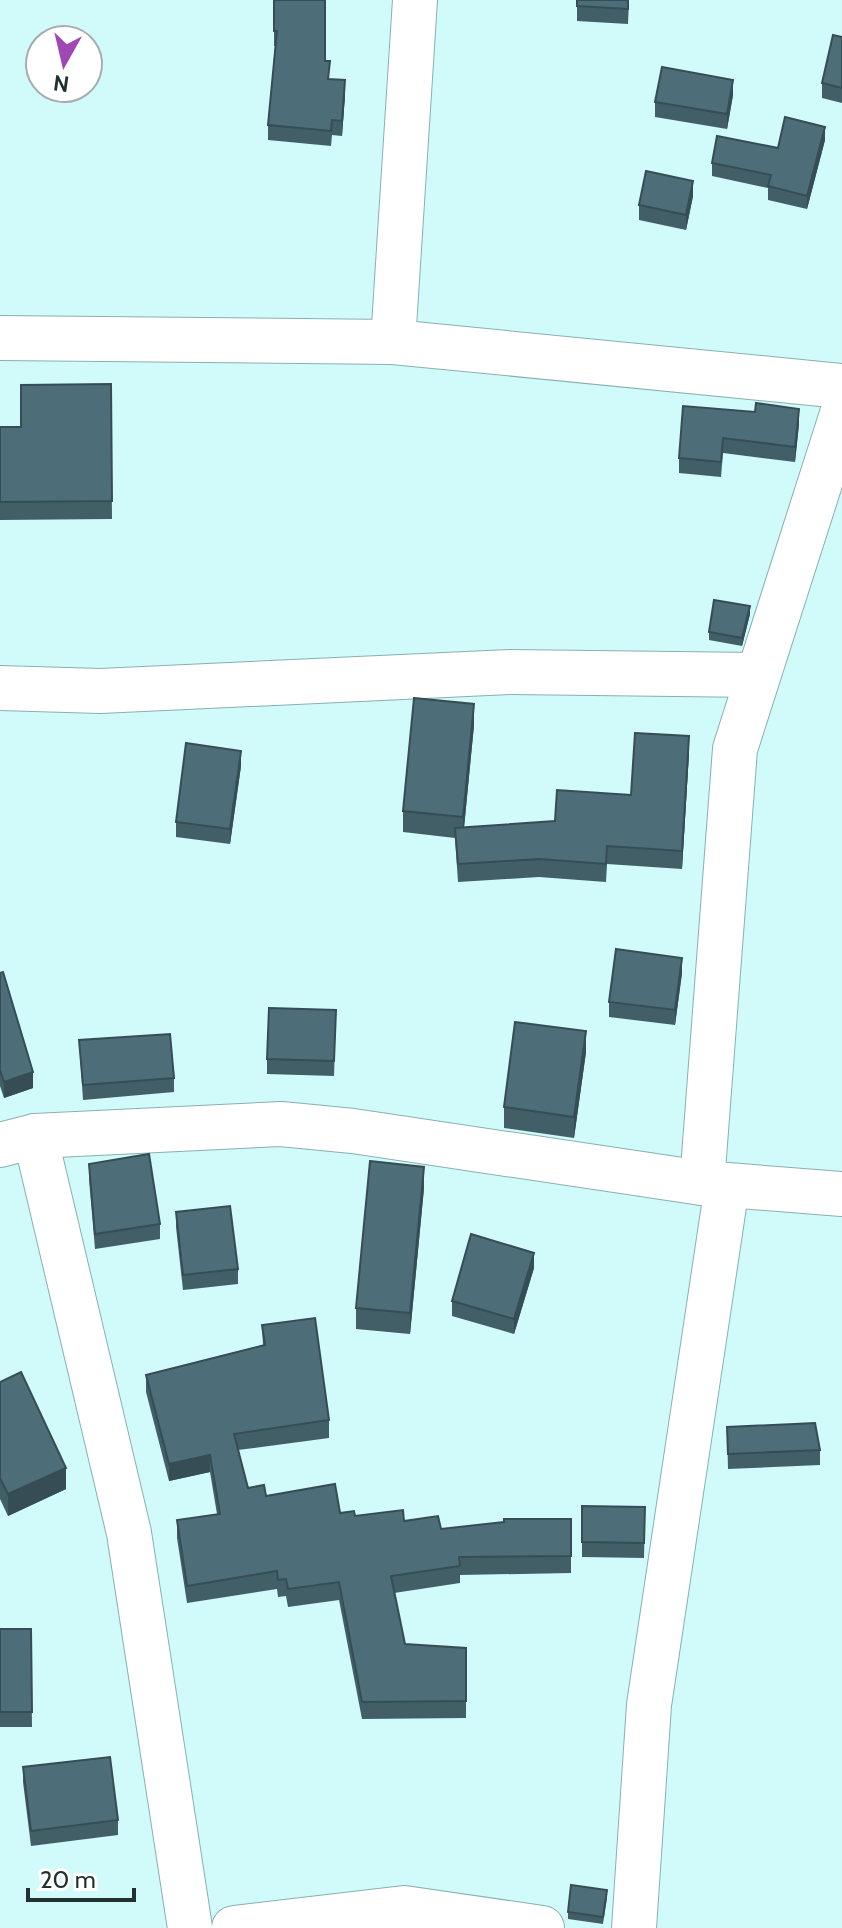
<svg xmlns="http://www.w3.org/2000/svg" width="842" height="1928" viewBox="0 0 842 1928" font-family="Cabin,sans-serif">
  <rect width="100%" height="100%" fill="#d1fafa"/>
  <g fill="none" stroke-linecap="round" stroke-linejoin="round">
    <defs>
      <g id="minor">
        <path d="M0,338L393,342L842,386"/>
        <path d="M393,342L415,0"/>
        <path d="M0,688L100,691L510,672L758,675"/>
        <path d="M35,1136L129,1533L190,1928"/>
        <path d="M0,1145L35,1136L281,1124L353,1131L702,1183L842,1194"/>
        <path d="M702,1183L735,749L842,414"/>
        <path d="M234,1928L404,1908L542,1928"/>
        <path d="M634,1928L649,1705L727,1186"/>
      </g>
    </defs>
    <use href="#minor" stroke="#89b0b0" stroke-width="46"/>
    <use href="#minor" stroke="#fff" stroke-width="44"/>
  </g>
  <g fill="#425f68">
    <path d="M274,0L325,61L329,79L345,95L342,136L332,135L331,146L268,140V125L275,46H274Z"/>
    <path d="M577,0H629L628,24L577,21Z"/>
    <path d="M842,37V103L822,98V83Z"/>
    <path d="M733,95L727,129L655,117V102Z"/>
    <path d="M825,140L807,209L768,200V188L712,176V163L778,148Z"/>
    <path d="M693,196L686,230L639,220V205Z"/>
    <path d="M111,384L112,519L0,520V427H21Z"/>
    <path d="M755,412L799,424L795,462L723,453L721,477L679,473V458Z"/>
    <path d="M750,614L742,646L709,640V632Z"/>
    <path d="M474,725L464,828L555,821L631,795L689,753L682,869L607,864L606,882L539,877L458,882L455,838L403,832V811Z"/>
    <path d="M241,766L230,844L176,837V822Z"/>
    <path d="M0,973L33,1088L4,1098L0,1086Z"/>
    <path d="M682,973L675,1025L609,1017V1002Z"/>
    <path d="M336,1010L334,1076L267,1074V1059Z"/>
    <path d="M79,1040L174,1078V1092L83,1100Z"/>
    <path d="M586,1052L574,1138L504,1128V1107Z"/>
    <path d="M89,1164L160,1224V1239L95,1249L89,1179Z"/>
    <path d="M424,1188L410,1334L356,1329V1308Z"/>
    <path d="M176,1212L238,1269V1284L183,1290L176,1227Z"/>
    <path d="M534,1268L514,1334L452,1316V1301Z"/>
    <path d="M262,1325L329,1420V1438L238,1450L248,1488L266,1496L340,1513L404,1521L441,1529L571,1519V1573L460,1575V1583L394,1593L405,1644L466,1648V1718L362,1719L339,1600L288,1607L286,1596L278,1597L277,1589L187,1603L177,1538V1520L217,1514L210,1472L169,1481L146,1392V1375L263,1345Z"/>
    <path d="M0,1382L66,1489L8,1516L0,1499Z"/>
    <path d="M727,1427L820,1450V1465L728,1469Z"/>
    <path d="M582,1506L645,1507L644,1558L582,1557Z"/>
    <path d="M0,1629H31L32,1727H0Z"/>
    <path d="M23,1767L118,1820V1835L31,1846L23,1782Z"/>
    <path d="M607,1898L603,1924L568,1919V1912Z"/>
  </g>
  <g fill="#364d55">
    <path d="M345,80V95L342,136V121Z"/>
    <path d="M733,80V95L727,129V114Z"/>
    <path d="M825,127V140L807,209V196Z"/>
    <path d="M693,181V196L686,230V215Z"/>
    <path d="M799,409V424L795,462V447Z"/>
    <path d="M750,606V614L742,646V638Z"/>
    <path d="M474,704V725L463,838V817Z"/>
    <path d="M689,736V753L682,869V851Z"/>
    <path d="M241,751V766L230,844V829Z"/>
    <path d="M682,958V973L675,1025V1010Z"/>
    <path d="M586,1031V1052L574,1138V1117Z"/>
    <path d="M33,1072V1088L4,1098V1082Z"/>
    <path d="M424,1167V1188L410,1334V1313Z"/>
    <path d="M534,1253V1268L514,1334V1319Z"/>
    <path d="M210,1455V1472L169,1481V1464Z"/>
    <path d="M66,1468V1489L8,1516V1494Z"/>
  </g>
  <g fill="#4d6e79" stroke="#364d55" stroke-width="2">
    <path d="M274,0H325V61H330L328,79L345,80L342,121L332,120L331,131L268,125L277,31H274Z"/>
    <path d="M577,0H628V9L577,6Z"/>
    <path d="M833,35L842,37V88L822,83Z"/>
    <path d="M662,67L733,80L727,114L655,102Z"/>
    <path d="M785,117L825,127L807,196L768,186L771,175L712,163L717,136L778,148Z"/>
    <path d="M646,171L693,181L686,215L639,205Z"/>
    <path d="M111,384L112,501L0,502V427H21V385Z"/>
    <path d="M756,403L799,409L795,447L723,438L721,462L679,458L683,406L755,412Z"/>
    <path d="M714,600L750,606L742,638L709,632Z"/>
    <path d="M414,698L474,704L463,817L403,811Z"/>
    <path d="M635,733L689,736L682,851L607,846L606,864L539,859L458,864L455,828L555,821L557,790L631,795Z"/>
    <path d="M186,743L241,751L230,829L176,822Z"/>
    <path d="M616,949L682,958L675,1010L609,1002Z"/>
    <path d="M3,972L33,1072L4,1082L0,1070V973Z"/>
    <path d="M269,1008L336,1010L334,1061L267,1059Z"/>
    <path d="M515,1022L586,1031L574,1117L504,1107Z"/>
    <path d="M170,1034L174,1078L83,1085L79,1040Z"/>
    <path d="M149,1154L160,1224L95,1234L89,1164Z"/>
    <path d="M370,1161L424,1167L410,1313L356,1308Z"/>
    <path d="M230,1206L238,1269L183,1275L176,1212Z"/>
    <path d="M471,1234L534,1253L514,1319L452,1301Z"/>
    <path d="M315,1318L329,1420L234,1434L248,1488L264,1485L266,1496L335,1484L340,1513L354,1511L355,1516L403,1510L404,1521L438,1516L441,1529L504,1522V1519H571V1556L459,1557L460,1566L391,1576L405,1644L466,1648V1701L362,1702L339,1582L288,1589L286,1579L278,1580L277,1571L187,1586L177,1520L220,1514L210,1455L169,1464L146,1375L265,1345L262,1325Z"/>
    <path d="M21,1372L66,1468L8,1494L0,1478V1382Z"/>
    <path d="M815,1423L820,1450L728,1454L727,1427Z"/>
    <path d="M582,1506L645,1507L644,1543L582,1542Z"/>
    <path d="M0,1629H31L32,1712H0Z"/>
    <path d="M110,1757L118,1820L31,1831L23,1767Z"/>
    <path d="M571,1885L607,1890L603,1917L568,1912Z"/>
  </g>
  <g transform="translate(64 64) rotate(188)"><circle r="38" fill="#ffffff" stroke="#a6adad" stroke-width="2"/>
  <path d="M0-6L14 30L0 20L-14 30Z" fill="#9f48b5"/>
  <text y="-12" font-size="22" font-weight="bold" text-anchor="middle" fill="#213131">N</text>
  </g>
  <path d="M28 1888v12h106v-12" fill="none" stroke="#213131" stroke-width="4"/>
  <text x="40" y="1888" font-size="24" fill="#213131" stroke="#ffffff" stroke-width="6" paint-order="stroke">20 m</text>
</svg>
